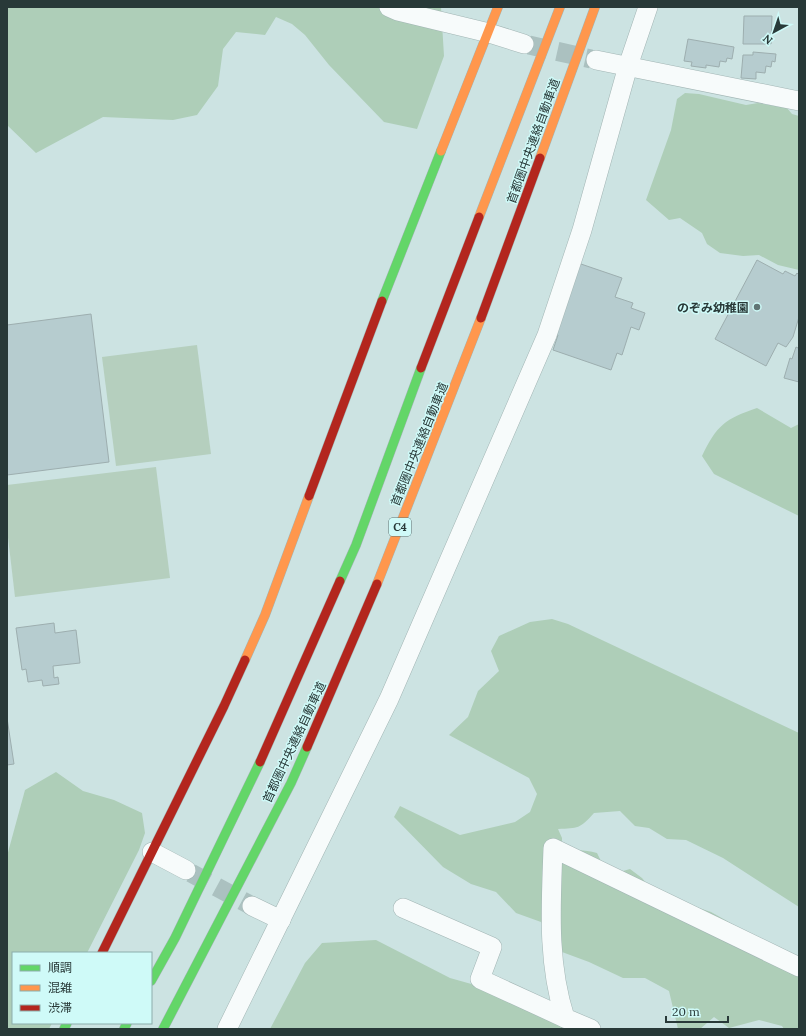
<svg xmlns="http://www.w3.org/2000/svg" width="806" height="1036" viewBox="0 0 806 1036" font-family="Lora,'Noto Sans JP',serif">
  <rect width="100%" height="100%" fill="#cce3e2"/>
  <g fill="#b5cfbe">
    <path d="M197,345L211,454L116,466L102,357Z"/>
    <path d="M156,467L170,578L15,597L7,529V485Z"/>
  </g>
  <g fill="#aeceb8">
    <path d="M7,7H441L444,56L417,129L384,122L329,65L305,35L292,24L276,17L265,35L236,32L223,49L218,86L197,115L173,120L103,117L36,153L7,125Z"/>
    <path d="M685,93L699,94L746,105L758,103L787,108L792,114L799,116V270L778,265L759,255L743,256L720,253L707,244L702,233L680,218L669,220L646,200L671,130L677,99Z"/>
    <path d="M757,408L791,428L799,424V516L714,474L702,456C717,425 725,419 757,408Z"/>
    <path d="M552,619L568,624L799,733V907L723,858L686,840L667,839L649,828L635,826L620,811L594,813C580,829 578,828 558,829L562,838V845C574,852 583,849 597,853L604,867L616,873L630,869L642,878L654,893L711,912L743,930L799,976V1029H784L782,1026L759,1020L729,1028L714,1017L700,1029H678L669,991L645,978H623L589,962L562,952L541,922L516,913L496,892L471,884L443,867L394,817L400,806L460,835L515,822L530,812L537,794L529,778L449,735L468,717L478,691L499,671L491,651L499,636L530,622Z"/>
    <path d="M56,772L83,791L114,800L142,813L145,833L139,850L87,953H13V1023H52L49,1029H7V856L25,790Z"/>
    <path d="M376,940L450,978L482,987L571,1029H270L305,963L322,943Z"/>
  </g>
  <g fill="#b6cccf" stroke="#9daeaf">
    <path d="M744,16H772L771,44H743Z"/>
    <path d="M688,39L734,47L732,59L727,58L726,62L720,61L719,67L706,65V68L691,66L692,62L684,61Z"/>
    <path d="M753,52L776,54L775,62L772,61L771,67L766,66L765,73L756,72V79L741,78L743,55H753Z"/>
    <path d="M757,260L783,274L785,271L795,276L797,273L799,275V317L793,337L786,347L778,343L766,366L715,339Z"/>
    <path d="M578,263L622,278L615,297L633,303L631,308L645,313L639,330L631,327L622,355L617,353L611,370L553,350L558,335L554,334Z"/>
    <path d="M91,314L109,462L7,475V325Z"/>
    <path d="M799,346V382L784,378L790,358L792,359L796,347L798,348Z"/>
    <path d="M54,623L55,633L76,630L80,663L53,666L54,678L58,677L59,684L43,686L42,680L28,682L26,669L22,670L16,628Z"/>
    <path d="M7,718L14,764L7,765Z"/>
  </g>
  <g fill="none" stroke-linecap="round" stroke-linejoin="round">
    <g stroke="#abc1c0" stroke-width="19" stroke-dasharray="19 10" stroke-linecap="butt">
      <path d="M529,45L591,59"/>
      <path d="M191,873L252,906"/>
    </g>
    <defs>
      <g id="street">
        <path d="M389,7L398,11L489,33L524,44"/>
        <path d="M596,60L799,101"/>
        <path d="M152,852L186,870"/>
        <path d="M252,906L281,920"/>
        <path d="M403,908L492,947L480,979L565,1018"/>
        <path d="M227,1029L389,699L547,335L582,230L628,66L648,7"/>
        <path d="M591,1029L565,1018C547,962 551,906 553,848L799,967"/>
      </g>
      <g id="fast">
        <path d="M382,301L441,151"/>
        <path d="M340,581L356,545L421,368"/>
        <path d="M151,981L175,938L260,762"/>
        <path d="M64,1029L67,1023"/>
        <path d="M124,1029L127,1023"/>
        <path d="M163,1029L291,783L307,747"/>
      </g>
      <g id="slow">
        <path d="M441,151L498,7"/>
        <path d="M540,158L595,7"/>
        <path d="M479,217L560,7"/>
        <path d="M377,584L481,318"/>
        <path d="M245,660L265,615L309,496"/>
      </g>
      <g id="jam">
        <path d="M481,318L540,158"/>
        <path d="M421,368L479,217"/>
        <path d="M309,496L382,301"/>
        <path d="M307,747L377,584"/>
        <path d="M260,762L340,581"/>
        <path d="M102,953L224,706L245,660"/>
      </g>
    </defs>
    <use href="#street" stroke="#a2b5b4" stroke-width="20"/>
    <use href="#fast" stroke="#a2b5b4" stroke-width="10"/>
    <use href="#slow" stroke="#a2b5b4" stroke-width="10"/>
    <use href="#jam" stroke="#a2b5b4" stroke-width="10"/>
    <use href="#street" stroke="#f7fbfb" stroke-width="19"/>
    <use href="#fast" stroke="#63d668" stroke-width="9"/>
    <use href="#slow" stroke="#ff974d" stroke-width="9"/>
    <use href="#jam" stroke="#b3261e" stroke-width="9"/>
  </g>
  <circle fill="#617474" stroke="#cffaf8" stroke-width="1.5" cx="757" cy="307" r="4"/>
  <g text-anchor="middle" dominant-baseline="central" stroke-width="3" stroke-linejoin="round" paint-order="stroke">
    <rect fill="#cffaf8" stroke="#5a7372" stroke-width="1" x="389" y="518" width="22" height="18" rx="3"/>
    <g font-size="11" font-weight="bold" fill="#283938">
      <text x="400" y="527">C4</text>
    </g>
    <g font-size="12" fill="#283938" stroke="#cffaf8">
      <text transform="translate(533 141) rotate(-70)">首都圏中央連絡自動車道</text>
      <text transform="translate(419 444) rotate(-68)">首都圏中央連絡自動車道</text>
      <text transform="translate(294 742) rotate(-65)">首都圏中央連絡自動車道</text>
    </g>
    <g font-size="12" font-weight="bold" fill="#283938" stroke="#cffaf8" text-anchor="end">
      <text x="749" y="307">のぞみ幼稚園</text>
    </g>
  </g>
  <rect width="806" height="1036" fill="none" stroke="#283938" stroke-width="16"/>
  <rect x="12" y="952" width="140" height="72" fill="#cffaf8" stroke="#8cadab"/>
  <rect x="20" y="965" width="20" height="6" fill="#63d668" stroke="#8cadab"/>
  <text x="48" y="972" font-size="12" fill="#283938">順調</text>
  <rect x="20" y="985" width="20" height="6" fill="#ff974d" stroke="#8cadab"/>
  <text x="48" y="992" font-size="12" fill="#283938">混雑</text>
  <rect x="20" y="1005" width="20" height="6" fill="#b3261e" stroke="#8cadab"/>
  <text x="48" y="1012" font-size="12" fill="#283938">渋滞</text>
  <g transform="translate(774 32) rotate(220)" stroke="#cffaf8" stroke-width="3" paint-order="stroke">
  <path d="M0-3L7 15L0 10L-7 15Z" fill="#283938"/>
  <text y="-6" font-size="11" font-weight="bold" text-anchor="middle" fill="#283938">N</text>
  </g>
  <path d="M666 1016v6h62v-6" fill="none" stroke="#283938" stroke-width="2"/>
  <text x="672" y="1016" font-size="12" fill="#283938" stroke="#cffaf8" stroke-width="3" paint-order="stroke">20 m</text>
</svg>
